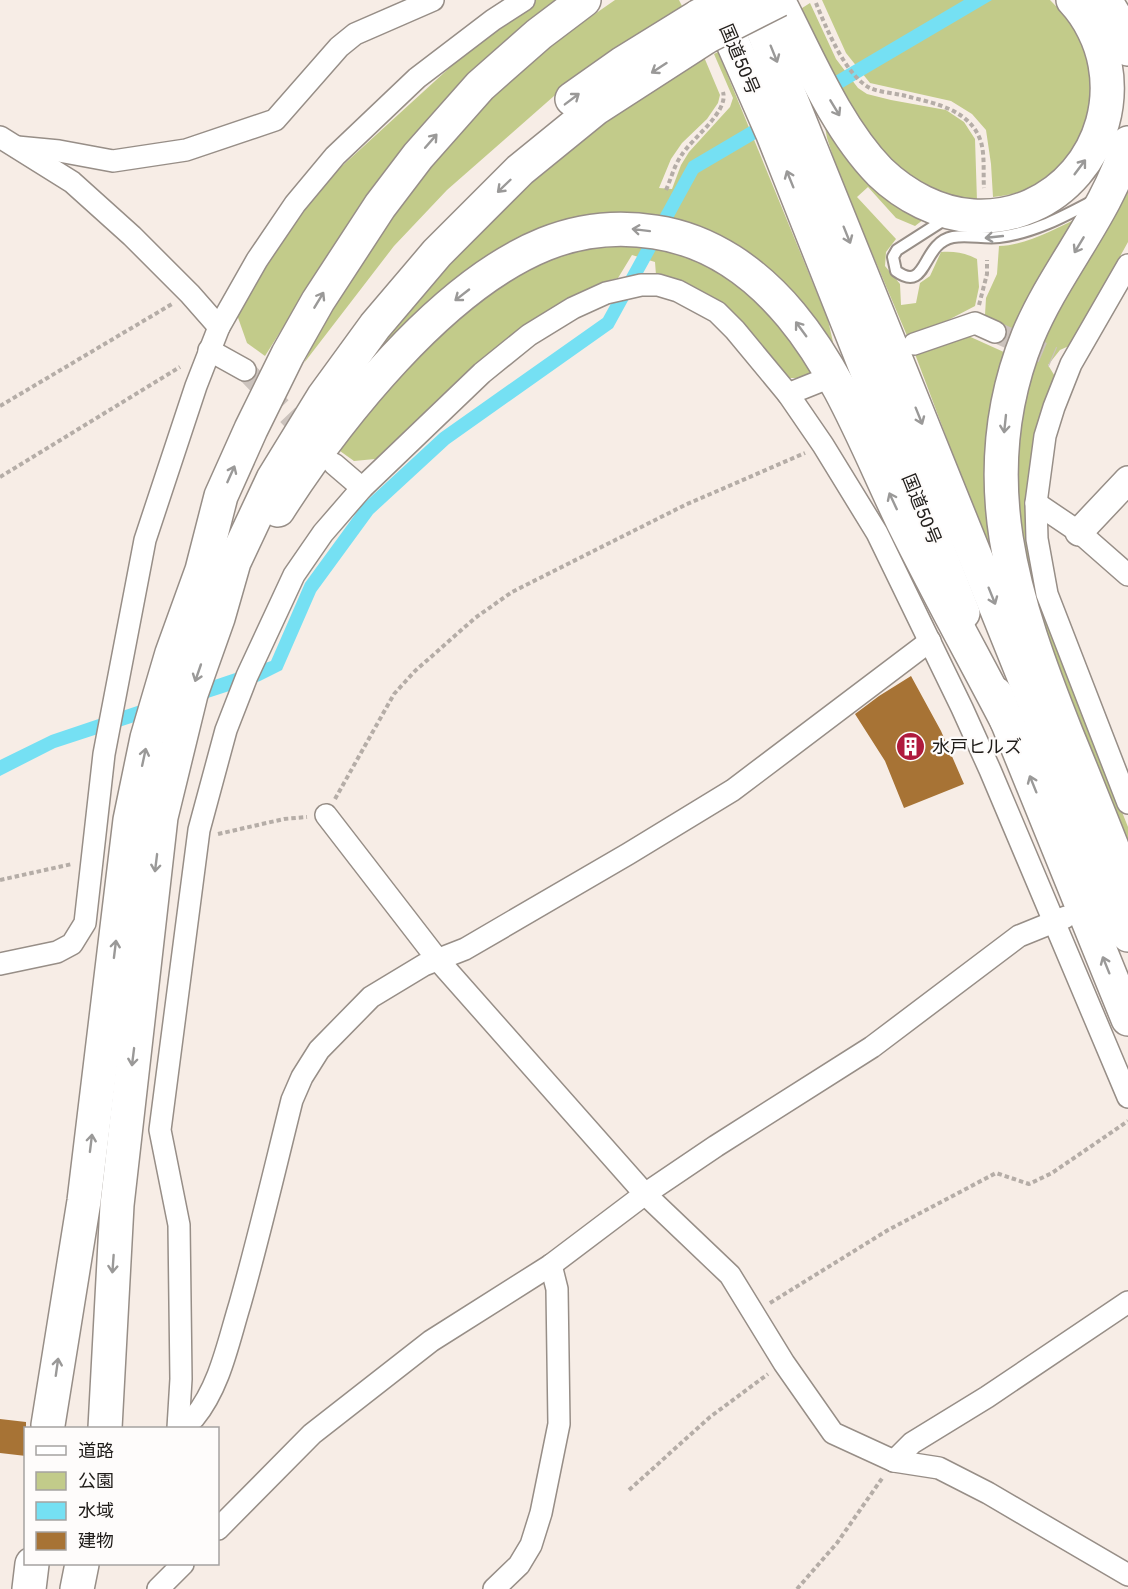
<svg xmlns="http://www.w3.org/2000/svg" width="1128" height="1589" viewBox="0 0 1128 1589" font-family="Roboto,'Noto Sans JP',sans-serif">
  <rect width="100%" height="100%" fill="#f7ede6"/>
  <g fill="#c2cb8a">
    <path d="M534,0H557L501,44L428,119L356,211L265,356L247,343L236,312L272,253L318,188L493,28Z"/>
    <path d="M615,0H679L683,8L622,46L554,96L447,190L394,246L304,363L321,327L401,203L487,98L553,43Z"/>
    <path d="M822,0H1050C1063,13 1076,27 1083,44C1102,85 1089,136 1058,168C1054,172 1050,178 1045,181C1029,191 1012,195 993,197L991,164L986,130L972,114L951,101L870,83L846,53Z"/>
    <path d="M810,3L836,59L858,88L867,94L891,100L946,110L964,122L975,139L977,201C958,197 937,193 920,182C859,142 832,72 799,10Z"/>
    <path d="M718,52L828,320L837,360L795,298L612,215L348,384L415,298L529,180L645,92L704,57L720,95L718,103L707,119L682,143L671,159L659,188L672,189L681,165L689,152L730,107L733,98L714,54Z"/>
    <path d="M822,110L928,216L915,226L896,218L868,187L857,197L896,239L886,252L885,266L900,284L901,305L916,303L920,283L930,276L941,252C955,251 965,253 977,259L979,287L975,306L933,328L908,338L839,175L827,138Z"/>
    <path d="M1128,180V242L1071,345L1060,350L1048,365L1056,378C1033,429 1020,497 1029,552C1036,600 1056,647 1073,691C1092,737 1110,782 1128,827V849L1073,713L1030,588L1016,522L1021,397L1040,342Z"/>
    <path d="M1080,217L1013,335L1001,328L985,315L986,298L997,274L999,246C1027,245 1055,229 1080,217Z"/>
    <path d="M606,244L671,246L729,273L793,338L815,378H788L656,275L655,262L632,255L618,278L600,283L550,311L395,447L375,459L354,461L333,446L401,370L478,298L545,258Z"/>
    <path d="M964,334L1006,353L997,565L979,524L915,354Z"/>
  </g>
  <path fill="#75e0f3" d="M964,0H992L698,173L613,328L449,444L373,514L316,592L282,670L260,681L55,748L0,776V760L51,735L271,661L305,583L362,505L440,433L603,318L689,162Z"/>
  <g fill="#a77335">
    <path d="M911,676L941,731L964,784L904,808L885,761L855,714L879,696Z"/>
    <path d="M0,1419L26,1422V1456L0,1453Z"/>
  </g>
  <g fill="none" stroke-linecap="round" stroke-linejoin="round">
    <g stroke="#ccc3bd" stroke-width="21" stroke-dasharray="21 10" stroke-linecap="butt">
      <path d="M995,332L1053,357"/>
      <path d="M245,370L311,439"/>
    </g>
    <defs>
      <path id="service" d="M947,218L897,250L893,257L896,271C928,294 921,243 953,237C968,234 984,239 999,237C1033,233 1063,217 1093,201"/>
      <g id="minor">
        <path d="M0,137L72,182L132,236L190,294L219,327"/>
        <path d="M17,147L59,151L113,161L186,150L275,120L339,47L355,34L433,0"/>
        <path d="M1128,265L1071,364L1054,407L1045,436L1036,503L1037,539L1047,594L1128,803"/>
        <path d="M914,344L975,323L995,332"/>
        <path d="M209,350L245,370"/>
        <path d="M788,394L818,382"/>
        <path d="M334,464L362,488"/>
        <path d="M1036,503L1079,532L1128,575"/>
        <path d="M326,815L438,960L645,1194L730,1275L784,1363L833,1433L894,1461L939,1468L988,1493L1128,1575"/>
        <path d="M0,964L57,952L72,944L85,923L104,754L145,540L196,386L219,327L257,260L295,204L335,156L417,78L493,20L524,0"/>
        <path d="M179,1419L194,1418C220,1386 228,1343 240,1304C259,1237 275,1168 292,1100L302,1077L319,1050L371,997L424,965L465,949L628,854L733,790L930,641"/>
        <path d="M178,1428L181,1379L179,1225L160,1130L199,830L226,730L247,676L294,575L323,533L362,488L482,373L529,335L573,308L606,293L641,285H658L678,291L717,312L735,330L788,394L823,445L877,533L962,708L990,770L1128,1097"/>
        <path d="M894,1461L912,1443L987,1397L1128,1302"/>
        <path d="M218,1529L312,1434L431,1341L551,1265L645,1194L716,1146L872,1047L1019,936L1066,917"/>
        <path d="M158,1589L183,1564"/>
        <path d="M494,1589L519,1565L531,1545L541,1513L559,1424L557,1289L551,1265"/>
      </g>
      <path id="tertiary" d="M1079,532L1128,480"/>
      <g id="trunk">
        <path d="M751,0L1128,935"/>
        <path d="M715,2L772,132L963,613"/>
        <path d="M996,694L1128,1019"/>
      </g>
      <g id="motorway">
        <path d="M778,0C807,56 836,127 880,172C905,196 939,214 973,216C1057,221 1120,145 1105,64C1101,41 1089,17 1073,0"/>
        <path d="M1105,0L1120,25L1128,49"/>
        <path d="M572,99L623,63L699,16"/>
        <path d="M1128,143C1107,214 1056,269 1028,336C971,477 1014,602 1067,735C1088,786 1108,837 1128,887"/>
        <path d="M278,510C337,418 441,286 545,244C580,230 618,226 655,232C710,240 756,273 791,315C841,375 869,452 903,522C936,589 972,654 1007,721"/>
        <path d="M48,1425L84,1201L130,820L147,738L172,653L202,570L221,496L251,429L288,354L318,301L380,206L418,156L480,86L539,34L584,0"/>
        <path d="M105,1428L117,1205L161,817L191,694L218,618L234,562L273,479L324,396L375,326L437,253L520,170L595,109L708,36"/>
        <path d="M29,1589L32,1564"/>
        <path d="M77,1589L82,1564"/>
      </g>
    </defs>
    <use href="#service" stroke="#978e87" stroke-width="14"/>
    <use href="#minor" stroke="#978e87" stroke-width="24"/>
    <use href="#tertiary" stroke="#978e87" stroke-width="30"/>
    <use href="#trunk" stroke="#978e87" stroke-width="36"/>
    <use href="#motorway" stroke="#978e87" stroke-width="36"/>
    <g stroke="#b5ada7" stroke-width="4" stroke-dasharray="4.5 3" stroke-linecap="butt">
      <path d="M816,3C826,28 846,76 870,88C879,92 892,93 902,95C932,103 970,108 981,142C985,156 983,174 984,188"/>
      <path d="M666,190C671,179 674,166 681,156C691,139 729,112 723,92"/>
      <path d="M979,305L987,274V260"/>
      <path d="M0,406L172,304"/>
      <path d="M0,477L180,367"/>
      <path d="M335,799L394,694L415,671L475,618L512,592L685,505L805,453"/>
      <path d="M218,834L284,819L307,817"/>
      <path d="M0,880L72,864"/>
      <path d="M770,1303L888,1230L996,1173L1029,1184L1052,1173L1128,1121"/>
      <path d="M629,1490L710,1417L768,1374"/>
      <path d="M797,1589L837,1543L883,1477"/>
    </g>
    <use href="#service" stroke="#fff" stroke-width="10"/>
    <use href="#minor" stroke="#fff" stroke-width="21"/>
    <use href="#tertiary" stroke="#fff" stroke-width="27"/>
    <use href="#trunk" stroke="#fff" stroke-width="33"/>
    <use href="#motorway" stroke="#fff" stroke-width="33"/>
    <defs>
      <g id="motorway-bridge">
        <path d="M699,16L728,0"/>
        <path d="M708,36L779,0"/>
      </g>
    </defs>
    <use href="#motorway-bridge" stroke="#978e87" stroke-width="36" stroke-linecap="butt"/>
    <use href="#motorway-bridge" stroke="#fff" stroke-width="33"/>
  </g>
  <defs><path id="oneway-shaft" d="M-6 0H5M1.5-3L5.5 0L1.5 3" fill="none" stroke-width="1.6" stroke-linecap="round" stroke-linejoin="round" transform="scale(1.5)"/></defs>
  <g stroke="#9a9998">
    <use href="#oneway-shaft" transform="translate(774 54) rotate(68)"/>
    <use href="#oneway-shaft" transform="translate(659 68) rotate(147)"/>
    <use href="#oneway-shaft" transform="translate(572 99) rotate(-37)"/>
    <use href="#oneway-shaft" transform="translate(835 108) rotate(59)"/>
    <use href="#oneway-shaft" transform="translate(431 141) rotate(-49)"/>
    <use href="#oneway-shaft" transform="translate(1080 167) rotate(-53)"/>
    <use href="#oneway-shaft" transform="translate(790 179) rotate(-112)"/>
    <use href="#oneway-shaft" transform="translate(504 186) rotate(136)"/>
    <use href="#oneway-shaft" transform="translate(641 230) rotate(-173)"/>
    <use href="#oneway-shaft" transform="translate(847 235) rotate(68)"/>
    <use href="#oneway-shaft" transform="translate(994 237) rotate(174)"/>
    <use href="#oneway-shaft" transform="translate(1079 245) rotate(121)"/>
    <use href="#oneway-shaft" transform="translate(462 295) rotate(142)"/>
    <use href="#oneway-shaft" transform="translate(319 300) rotate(-59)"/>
    <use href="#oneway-shaft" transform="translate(801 329) rotate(-126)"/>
    <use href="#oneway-shaft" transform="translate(919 416) rotate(68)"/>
    <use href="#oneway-shaft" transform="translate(1005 424) rotate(96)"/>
    <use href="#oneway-shaft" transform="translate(231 474) rotate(-66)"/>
    <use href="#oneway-shaft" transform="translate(893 501) rotate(-115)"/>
    <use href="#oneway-shaft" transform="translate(992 596) rotate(68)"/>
    <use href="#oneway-shaft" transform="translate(198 673) rotate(109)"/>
    <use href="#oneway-shaft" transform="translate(144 757) rotate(-78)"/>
    <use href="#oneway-shaft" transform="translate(1033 784) rotate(-112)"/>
    <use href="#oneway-shaft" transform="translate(156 863) rotate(97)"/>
    <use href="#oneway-shaft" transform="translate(115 949) rotate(-83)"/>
    <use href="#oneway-shaft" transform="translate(1106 965) rotate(-112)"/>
    <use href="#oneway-shaft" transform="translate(133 1057) rotate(97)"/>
    <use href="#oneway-shaft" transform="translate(91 1143) rotate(-83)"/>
    <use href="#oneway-shaft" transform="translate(113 1264) rotate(94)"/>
    <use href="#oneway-shaft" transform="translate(57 1367) rotate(-82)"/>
  </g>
  <defs>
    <symbol id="building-disc" viewBox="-11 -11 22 22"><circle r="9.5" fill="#af1a3d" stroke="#fefcfb"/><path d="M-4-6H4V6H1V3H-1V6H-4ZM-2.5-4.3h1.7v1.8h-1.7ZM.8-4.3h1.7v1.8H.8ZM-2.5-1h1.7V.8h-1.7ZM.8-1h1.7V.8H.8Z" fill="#fff"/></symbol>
  </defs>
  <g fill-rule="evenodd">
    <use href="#building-disc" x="894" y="730" width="33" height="33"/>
  </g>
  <g text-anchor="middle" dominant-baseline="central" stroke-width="4.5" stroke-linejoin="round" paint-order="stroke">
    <g font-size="18" fill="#1f1c19" stroke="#fefcfb">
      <text transform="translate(740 59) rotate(67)">国道50号</text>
      <text transform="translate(922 509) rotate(68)">国道50号</text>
    </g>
    <g font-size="18" fill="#1f1c19" stroke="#fefcfb" text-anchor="start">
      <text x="932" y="746">水戸ヒルズ</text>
    </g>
  </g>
  <rect x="24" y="1427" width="195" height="138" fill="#fefcfb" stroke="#a5a2a1" stroke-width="1.5"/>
  <rect x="36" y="1446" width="30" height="9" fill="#ffffff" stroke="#a5a2a1" stroke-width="1.5"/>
  <text x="78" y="1457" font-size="18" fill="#1f1c19">道路</text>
  <rect x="36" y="1472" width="30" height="18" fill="#c2cb8a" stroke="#a5a2a1" stroke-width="1.5"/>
  <text x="78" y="1487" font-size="18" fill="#1f1c19">公園</text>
  <rect x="36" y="1502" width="30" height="18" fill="#75e0f3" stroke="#a5a2a1" stroke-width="1.5"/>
  <text x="78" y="1517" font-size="18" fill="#1f1c19">水域</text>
  <rect x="36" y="1532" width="30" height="18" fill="#a77335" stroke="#a5a2a1" stroke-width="1.5"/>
  <text x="78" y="1547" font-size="18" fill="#1f1c19">建物</text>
</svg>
